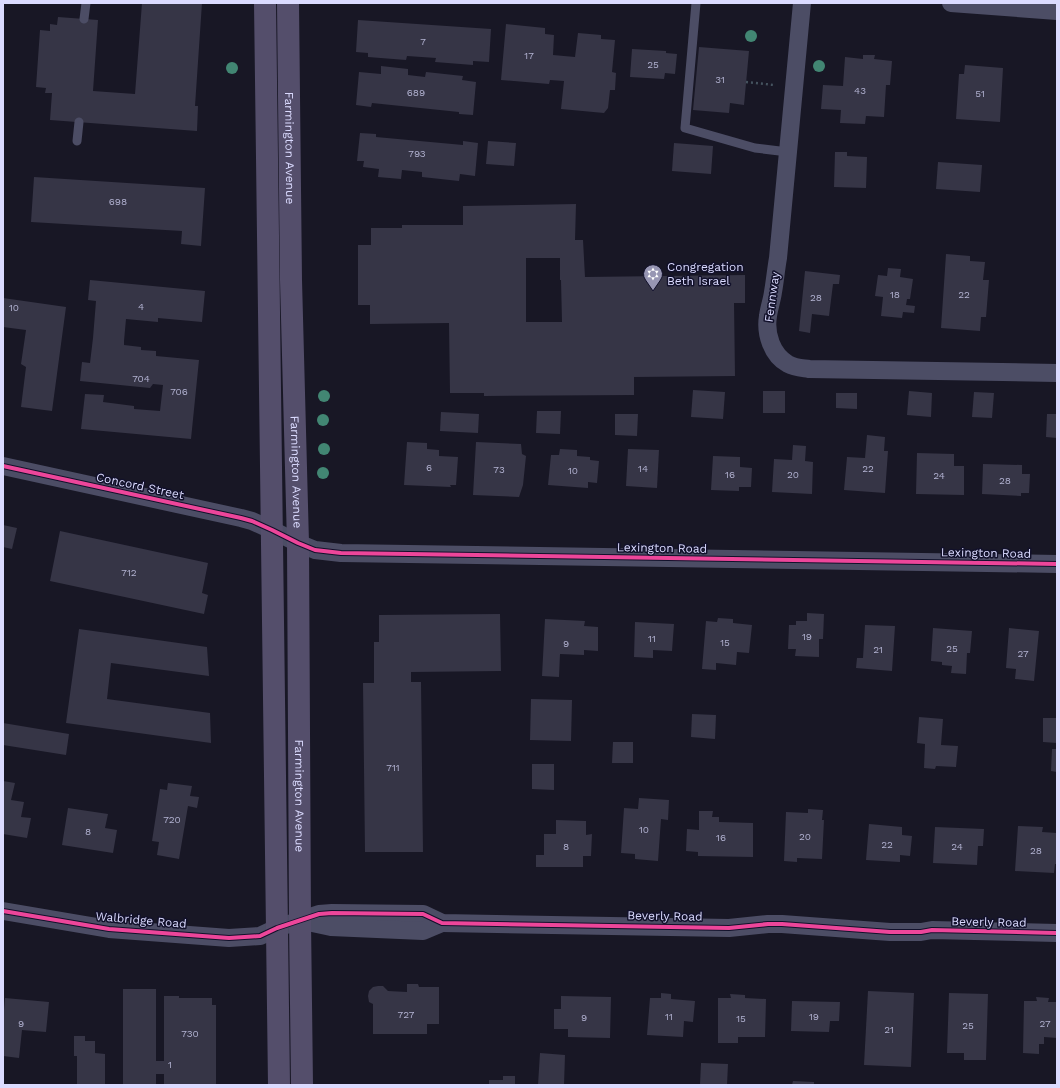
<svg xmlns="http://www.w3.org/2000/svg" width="1060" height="1088" viewBox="0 0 1060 1088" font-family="'Work Sans',sans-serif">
  <rect width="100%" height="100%" fill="#181725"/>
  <g fill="#363546" fill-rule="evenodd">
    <path d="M142,3H202L195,106H198L197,131L50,120L52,93H45L46,88L36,87L40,30L50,31V24L57,25L58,17L98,20L93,91L135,94Z"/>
    <path d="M358,20L491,29L489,62L473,61V65L435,62L436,58L407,56L406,60L368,57V53L356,52Z"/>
    <path d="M506,24L545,28V34L554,35L553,55L575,57L578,33L601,35V39L615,40L612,72L616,73L615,90H610L608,108L604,113L561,109L564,81L550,80L549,84L501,80Z"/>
    <path d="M699,47L749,51L744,105L730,103L729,113L693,110Z"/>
    <path d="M632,49L666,51V53L677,54L675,74L665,73L664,79L630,77Z"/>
    <path d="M863,55H875L874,59L892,61L890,85H886L884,117L866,116L865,124L840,123L841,110L821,109L823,85L843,86L845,57L863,59Z"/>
    <path d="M965,65L1003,68L1000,122L956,119L959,74H964Z"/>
    <path d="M381,66L408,69V75L425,77L426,72L463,76L462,80L476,82L473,115L459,114V112L372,103L371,107L356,105L359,72L381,74Z"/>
    <path d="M360,133L376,134V137L463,145V141L478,143L475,176L460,174L459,181L422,177V172L402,170L401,179L378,177L379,169L363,167L364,161H357Z"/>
    <path d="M488,141L516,143L514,166L486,164Z"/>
    <path d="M674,143L713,146L711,174L672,171Z"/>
    <path d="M835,152H847V156L867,157L866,188L834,187Z"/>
    <path d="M938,162L982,165L980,192L936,189Z"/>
    <path d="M34,177L205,188L201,246L181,244L182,231L31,222Z"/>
    <path d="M576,204L575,240H583L585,277L745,275V303H734L735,376L634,377V395L484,396V393H450L449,323L370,324V305H358V245H371V228H402V225H463V206ZM526,258H560V280H561L562,322H526Z"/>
    <path d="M946,254L970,256V261L985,262L983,280H989L986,317H981L980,331L941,328Z"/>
    <path d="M888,268L901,269L900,277L913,279L910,299H907L906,305L915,306L914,313L903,312L902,318L881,316L883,297L875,296L878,275L887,276Z"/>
    <path d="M805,271L840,275L839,284H833L829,316L812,314L810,333L799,331Z"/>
    <path d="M90,280L205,291L202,322L158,318V322L126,319L124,341V345L141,347V350L156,351V356L199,360L191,439L81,429L85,394L104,395L103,402L134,406V409L160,411L163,385L153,384L150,388L80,381L82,362L90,363L93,338L96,301L88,300Z"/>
    <path d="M3,298L66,307L52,411L21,407L26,367L21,364L26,330L3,327Z"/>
    <path d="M693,390L725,392L723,419L691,417Z"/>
    <rect x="763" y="391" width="22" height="22"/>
    <path d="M909,391L932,393L931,417L907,415Z"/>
    <path d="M974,392L994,393L992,418L972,417Z"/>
    <path d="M836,393H857V409L836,408Z"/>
    <path d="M537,411H561L560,434L536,433Z"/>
    <path d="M441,412L479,414L478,433L440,431Z"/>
    <path d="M615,414H638L637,436L615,435Z"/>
    <path d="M1047,414H1057V438L1046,437Z"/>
    <path d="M867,435L885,437L884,451H888L885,493L844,490L847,457L865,458Z"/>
    <path d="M407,442L427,443V449L439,450V456L458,457L456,485H450L451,487L404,485Z"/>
    <path d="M476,442L521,444L522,454L526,456L523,485L519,497L473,495Z"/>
    <path d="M793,445L806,446L805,461L813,462L812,494L772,492L774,459L792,460Z"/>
    <path d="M560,449L577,450V456L590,457V460L599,461L597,483L588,482V488L548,485L551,455H559Z"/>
    <path d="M628,449L659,450L657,488L626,486Z"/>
    <path d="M917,453L954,454V466H964V495L916,494Z"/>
    <path d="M713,456L740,457V467L752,468L751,487H739V491L711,490Z"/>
    <path d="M983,464L1022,465V474H1030L1029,493H1021V496L982,494Z"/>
    <path d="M3,525L17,528L12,549L3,547Z"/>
    <path d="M60,531L208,563L202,593L208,595L204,614L50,581Z"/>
    <path d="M807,613L824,614L823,639H819V657L795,656L796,649H788L789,625H796V621H807Z"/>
    <path d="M500,614L501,671L411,672V682H421L423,852H365L363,683H374V642H379V615Z"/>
    <path d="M718,618L733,619V623L752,625L749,653L737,652L736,665L716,663V670L702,669L706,621L717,622Z"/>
    <path d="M545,619L585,621L584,626L598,627V651L584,650V655L560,654L559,677L542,676Z"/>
    <path d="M635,622L674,624L672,651L653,650V658L634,657Z"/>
    <path d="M865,625L895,626L892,671L856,668L857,658H863Z"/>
    <path d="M933,628L972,631L970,653H967L966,674L951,673L952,666L942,665V662L931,661Z"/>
    <path d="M1009,628L1039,631L1034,681L1015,679L1016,669L1006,668Z"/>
    <path d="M79,629L207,647L209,676L111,663L107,699L210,713L211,743L66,723Z"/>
    <path d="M531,699L572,700L571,741L530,740Z"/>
    <path d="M692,714L716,715L715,739L691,737Z"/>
    <path d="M919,717L943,719L941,745L958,746L956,767L936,766L935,769L924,768L925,744L917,743Z"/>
    <path d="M1043,718H1057V743L1043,742Z"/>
    <path d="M3,723L69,734L66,755L3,745Z"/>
    <path d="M613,742H633V763H612Z"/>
    <path d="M1052,749H1057V772L1051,771Z"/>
    <path d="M532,764H554V790L532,789Z"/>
    <path d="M3,781L15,783L11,800L24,802L21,817L31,818L27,838L3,834Z"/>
    <path d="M168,783L192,786L190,796L199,797L197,808L188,806L179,859L157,855L159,842L152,841L160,789L167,790Z"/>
    <path d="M639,798L669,800L668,820L661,819L658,861L635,859V854L621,853L624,808L638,809Z"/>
    <path d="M68,808L108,814L105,828L117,830L113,853L62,845Z"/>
    <path d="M808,809L823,810L822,820H824L822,859L797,858V862L784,861L786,812L808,813Z"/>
    <path d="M699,811H713L712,817H719V822L753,823V857L698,856V852L686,851L687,829L699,830Z"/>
    <path d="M556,820L586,821V835L592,834L591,856H583V867H536V855H544V834H556Z"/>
    <path d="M869,824L902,827V835L912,836L910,856L900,855V862L866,860Z"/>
    <path d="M1018,826L1043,827L1042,832L1057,833V864H1055L1054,873L1015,871Z"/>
    <path d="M935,827L984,829L983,846H978L977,865L933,863Z"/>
    <path d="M407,984H418L419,987H439V1024H427V1034H373V1004L369,1002L368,996L369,991L373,987L378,986H383L388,991L407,992Z"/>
    <path d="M123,989H156V1061H164V996H179V998H212V1005H216V1085H164V1074H156V1085H123Z"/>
    <path d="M868,991L914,993L911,1067L864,1065Z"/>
    <path d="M661,993L671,994V999L695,1001L693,1022L684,1021L683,1037L647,1035L650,998H661Z"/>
    <path d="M949,993L988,994L986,1060H964V1053H947Z"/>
    <path d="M730,994L745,995V998L766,999L765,1037H738V1043H718V998H731Z"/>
    <path d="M561,996L611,997L610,1038L568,1037V1029H554V1009H561Z"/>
    <path d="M1036,997L1049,998L1048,1002H1057V1038L1044,1037V1044H1039V1054L1023,1053L1024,1001H1037Z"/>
    <path d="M5,998L49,1002L46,1032L22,1030L19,1058L3,1056V1021Z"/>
    <path d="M792,1001L840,1002L839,1021H830L829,1032L791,1031Z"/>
    <path d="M74,1036H85V1041H95V1053L105,1054V1085H77V1056H74Z"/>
    <path d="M540,1053L565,1055L564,1085H538Z"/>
    <path d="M701,1063L728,1064L727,1085H700Z"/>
    <path d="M503,1076H515V1085H489V1080H503Z"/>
    <path d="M793,1081L814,1082V1085H792Z"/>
  </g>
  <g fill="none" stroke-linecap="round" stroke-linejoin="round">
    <path stroke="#45535f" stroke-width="2.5" stroke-dasharray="2 3" stroke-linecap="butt" d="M746,82L774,85"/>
    <g stroke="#4c4d65" stroke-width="9">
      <path d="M696,3L685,128L755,148L788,152"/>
      <path d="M84,19L86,3"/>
      <path d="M77,141L79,122"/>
    </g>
    <g stroke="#4c4d65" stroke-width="18">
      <path d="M802,3L778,258C776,269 775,281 773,292C772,300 769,308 768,316C765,334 772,355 788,364C795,368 803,368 809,369L1057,373"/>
      <path d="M951,3L1057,11"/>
      <path d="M3,466L241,518L252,521L272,530L298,543L315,550L341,553L1057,564"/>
      <path d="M3,911L109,929L229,938L260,936L277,928L319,914L332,913L423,914L442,923L729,928L768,924H782L890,932H921L932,930L1057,933"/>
      <path d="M303,921L331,927L423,931L442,923"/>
    </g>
    <g stroke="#544e6b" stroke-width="22">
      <path d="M265,3L279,1085"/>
      <path id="s1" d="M288,3L291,280L298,543L300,921L302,1085"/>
    </g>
    <defs>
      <g id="cycleway">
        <path d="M3,466L241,518L252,521L272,530L298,543L315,550L341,553L1057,564"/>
        <path d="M3,911L109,929L229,938L260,936L277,928L319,914L332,913L423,914L442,923L729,928L768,924H782L890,932H921L932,930L1057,933"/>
      </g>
    </defs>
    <use href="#cycleway" stroke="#12112b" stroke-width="6"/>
    <use href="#cycleway" stroke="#ed469a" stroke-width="4"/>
  </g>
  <g fill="#428673">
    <circle cx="751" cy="36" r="6"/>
    <circle cx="819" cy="66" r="6"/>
    <circle cx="232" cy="68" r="6"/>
    <circle cx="324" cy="396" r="6"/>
    <circle cx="323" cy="420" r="6"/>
    <circle cx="324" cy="449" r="6"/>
    <circle cx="323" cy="473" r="6"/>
  </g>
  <defs>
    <symbol id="synagogue-pin" viewBox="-11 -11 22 30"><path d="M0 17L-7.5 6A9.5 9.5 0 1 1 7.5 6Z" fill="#9796b3" stroke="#12112b"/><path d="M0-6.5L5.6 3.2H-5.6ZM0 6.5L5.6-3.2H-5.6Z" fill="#fff"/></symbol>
  </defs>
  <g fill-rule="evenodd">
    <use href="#synagogue-pin" x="642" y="263" width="22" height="30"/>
  </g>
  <g text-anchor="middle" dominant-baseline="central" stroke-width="3" stroke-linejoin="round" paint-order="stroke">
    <g font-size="10" fill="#b2b2d1">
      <text x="423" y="41">7</text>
      <text x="529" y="55">17</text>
      <text x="653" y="64">25</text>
      <text x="720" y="79">31</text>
      <text x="860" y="90">43</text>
      <text x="416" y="92">689</text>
      <text x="980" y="93">51</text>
      <text x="417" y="153">793</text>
      <text x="118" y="201">698</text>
      <text x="895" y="294">18</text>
      <text x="964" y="294">22</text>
      <text x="816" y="297">28</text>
      <text x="141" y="306">4</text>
      <text x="14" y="307">10</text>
      <text x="141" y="378">704</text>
      <text x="179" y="391">706</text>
      <text x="429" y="467">6</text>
      <text x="643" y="468">14</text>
      <text x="868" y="468">22</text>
      <text x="499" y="469">73</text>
      <text x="573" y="470">10</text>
      <text x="730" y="474">16</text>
      <text x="793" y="474">20</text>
      <text x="939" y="475">24</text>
      <text x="1005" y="480">28</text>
      <text x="129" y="572">712</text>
      <text x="807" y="636">19</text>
      <text x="652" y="638">11</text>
      <text x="725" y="642">15</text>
      <text x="566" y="643">9</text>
      <text x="952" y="648">25</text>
      <text x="878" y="649">21</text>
      <text x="1023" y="653">27</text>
      <text x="393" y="767">711</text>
      <text x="172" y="819">720</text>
      <text x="644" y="829">10</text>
      <text x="88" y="831">8</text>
      <text x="805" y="836">20</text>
      <text x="721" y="837">16</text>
      <text x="887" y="844">22</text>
      <text x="566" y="846">8</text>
      <text x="957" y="846">24</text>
      <text x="1036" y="850">28</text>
      <text x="406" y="1014">727</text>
      <text x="669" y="1016">11</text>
      <text x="814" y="1016">19</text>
      <text x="584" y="1017">9</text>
      <text x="741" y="1018">15</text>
      <text x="21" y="1023">9</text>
      <text x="1045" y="1023">27</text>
      <text x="968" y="1025">25</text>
      <text x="889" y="1029">21</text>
      <text x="190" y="1033">730</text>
      <text x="170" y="1064">1</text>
    </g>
    <g font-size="12" fill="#dbdbff" stroke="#12112b">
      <text stroke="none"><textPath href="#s1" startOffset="145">Farmington Avenue</textPath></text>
      <text transform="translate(772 297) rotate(-82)">Fennway</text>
      <text stroke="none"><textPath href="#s1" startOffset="469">Farmington Avenue</textPath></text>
      <text transform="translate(140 486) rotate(12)">Concord Street</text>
      <text transform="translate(662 548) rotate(1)">Lexington Road</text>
      <text transform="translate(986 553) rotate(1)">Lexington Road</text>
      <text stroke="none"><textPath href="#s1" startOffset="793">Farmington Avenue</textPath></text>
      <text transform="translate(665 916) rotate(1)">Beverly Road</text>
      <text transform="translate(141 920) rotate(5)">Walbridge Road</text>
      <text transform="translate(989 922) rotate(1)">Beverly Road</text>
    </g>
    <g font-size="12" fill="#dbdbff" stroke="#12112b" text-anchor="start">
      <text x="667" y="267">Congregation<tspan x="667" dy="14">Beth Israel</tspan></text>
    </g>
  </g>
  <rect width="1060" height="1088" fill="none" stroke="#dbdbff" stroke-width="8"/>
</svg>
